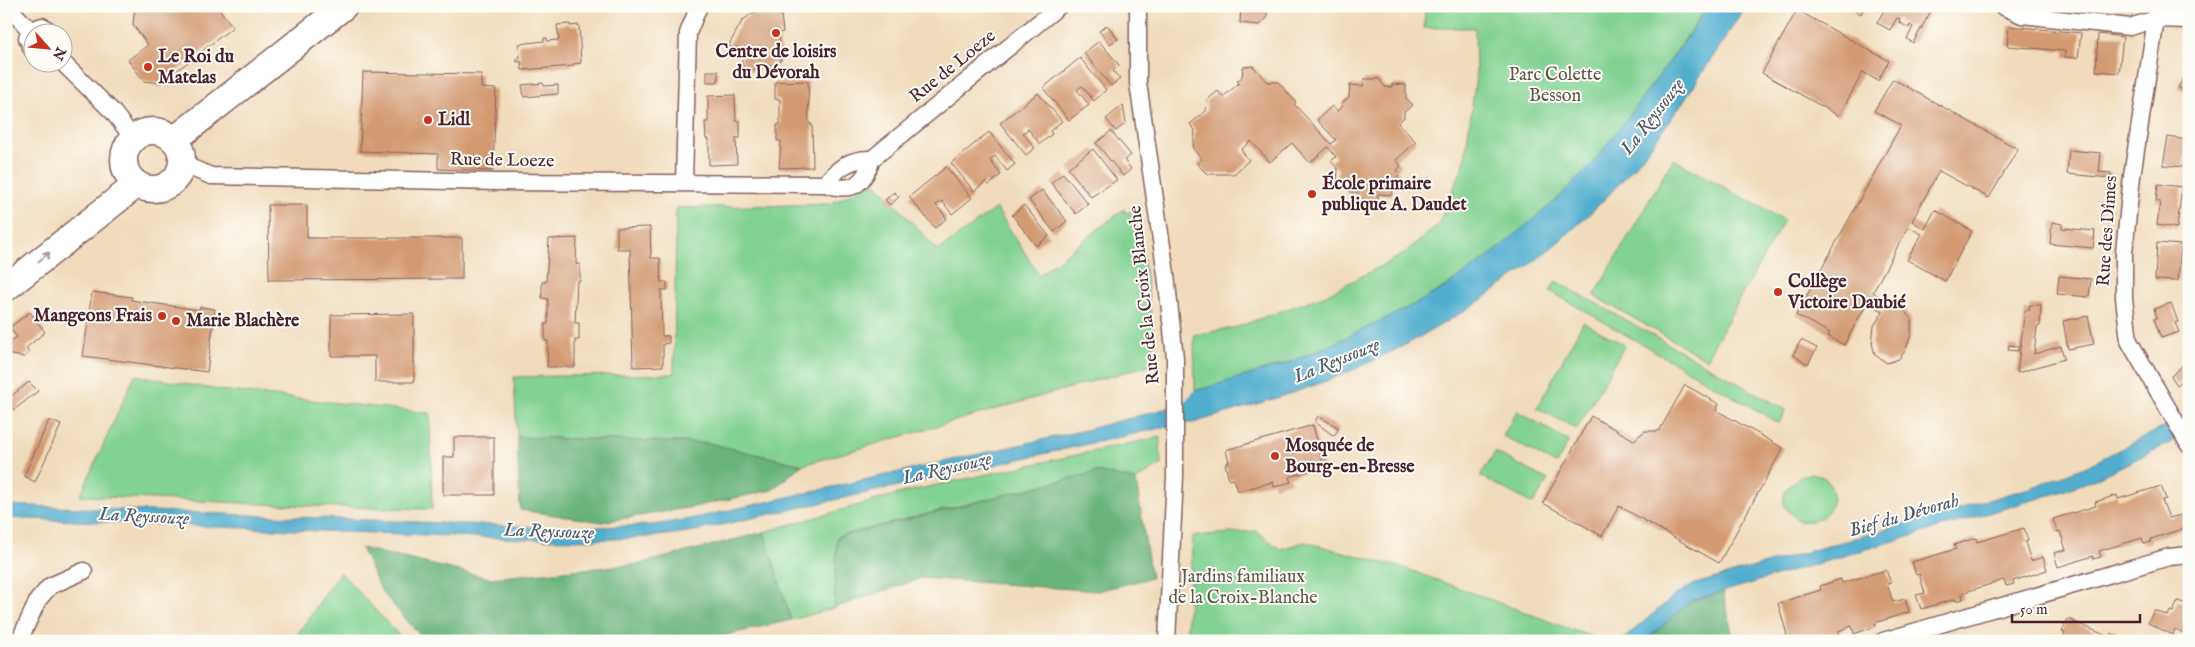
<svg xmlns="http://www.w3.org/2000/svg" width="2195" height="647" viewBox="0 0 2195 647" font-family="'IM FELL English',serif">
  <rect width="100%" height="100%" fill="#fdfcf7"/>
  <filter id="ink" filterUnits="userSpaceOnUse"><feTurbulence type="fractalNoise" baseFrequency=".02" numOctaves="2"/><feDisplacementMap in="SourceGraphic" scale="10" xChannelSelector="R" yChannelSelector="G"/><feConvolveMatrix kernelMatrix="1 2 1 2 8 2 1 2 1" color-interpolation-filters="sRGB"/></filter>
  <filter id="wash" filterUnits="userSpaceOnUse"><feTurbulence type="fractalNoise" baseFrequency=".0096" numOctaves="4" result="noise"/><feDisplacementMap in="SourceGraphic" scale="20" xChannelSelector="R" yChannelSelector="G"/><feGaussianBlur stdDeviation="1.12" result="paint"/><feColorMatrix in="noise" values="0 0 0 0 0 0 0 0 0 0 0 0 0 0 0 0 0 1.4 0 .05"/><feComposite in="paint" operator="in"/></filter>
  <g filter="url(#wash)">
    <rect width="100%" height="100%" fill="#f0dcbb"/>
    <g fill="#82d293" stroke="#66785f">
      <path d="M1425,6H1707C1669,63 1630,123 1583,174C1503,260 1398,322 1289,363C1258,374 1226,382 1195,391L1194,335L1237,327L1326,295L1402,255L1438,225L1464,164L1476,77L1475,28H1424Z"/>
      <path d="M1673,159L1784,220L1706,359L1594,296Z"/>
      <path d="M875,182L938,251L996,208L1039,275L1124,209L1125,213L1136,210L1149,297L1156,363L802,465L708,443L517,437L514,377L674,374L676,208L830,204Z"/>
      <path d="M1556,281L1786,410L1779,423L1550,291Z"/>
      <path d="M1583,322L1625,345L1577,429L1537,408Z"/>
      <path d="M135,375L219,390L430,413L432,509C314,508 197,500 80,496Z"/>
      <path d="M1517,411L1569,441L1556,464L1503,436Z"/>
      <path d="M1160,437L1161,465L1136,480L1096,472L838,536L834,608L791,620L764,532L905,492Z"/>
      <path d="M1495,452L1548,480L1533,504L1480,476Z"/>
      <path d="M1811,473C1815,474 1820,475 1823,477C1840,488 1834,515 1815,520C1810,522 1804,521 1799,521C1795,517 1790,514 1787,510C1775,493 1797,476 1811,473Z"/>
      <path d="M1256,531L1280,549L1305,542L1407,569L1603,641H1186L1193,536Z"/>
      <path d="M340,572L404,641H293Z"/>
    </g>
    <g fill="#69b47d" stroke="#5a6a54">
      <path d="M517,437L708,443L802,465L772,490L693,507L602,522L520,510Z"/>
      <path d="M1096,472L1136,480L1151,578L1097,591L921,578L834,608L837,537Z"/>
      <path d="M764,532L791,620L701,641H425L382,592L361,548L489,578L639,564Z"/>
      <path d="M1723,592L1734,641H1645L1691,601Z"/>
    </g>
    <g fill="#51aecf" stroke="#4e667d">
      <path d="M1707,6H1746C1706,67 1668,130 1619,184C1544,265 1442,333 1341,375C1293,395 1242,408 1193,423H1183L694,531C605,546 515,538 426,535C286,530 146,524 6,518V505L565,528L654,525L695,518L1081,431L1183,404L1195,391L1288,363L1337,342L1417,303L1447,286L1487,258L1555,201L1593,163L1679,49Z"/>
      <path d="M2170,421L2180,438L2093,480L2060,492L1698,599L1691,601L1645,641H1621L1675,595L1695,584L2033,487L2087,466L2164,427Z"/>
    </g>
    <g id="blocks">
      <g fill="#d3996f">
        <path d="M135,6H217L233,27L161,83L144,81L128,60L148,45L133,25Z"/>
        <path d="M764,6H780L783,32L779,33L781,61L745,73L742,62L741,48L729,47L730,43L742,21L751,14L764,8Z"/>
        <path d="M1241,6H1267V18L1259,25L1240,23Z"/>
        <path d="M1847,6H1865L1861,14Z"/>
        <path d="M1870,6H1918L1922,8L1923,6L1931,11L1913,43L1907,39L1913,27L1910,25L1909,28L1899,22L1900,19L1897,18L1890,30L1877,23L1884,10L1881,9L1880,11Z"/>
        <path d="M1797,10L1889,61L1878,81L1863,72L1839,116L1762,73Z"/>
        <path d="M570,24V26L579,25L581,63L573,64V66L522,70L521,61L517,62V58H520L519,44L544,41V38H547V41L559,40L557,25Z"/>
        <path d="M1107,25L1118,39L1110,44L1099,31Z"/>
        <path d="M2009,26L2081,33L2078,58L2065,57V51L2007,46Z"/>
        <path d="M2098,34L2123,37L2119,73L2096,71Z"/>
        <path d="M1099,41L1119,65L1113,71L1120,79L1111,86L1084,53Z"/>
        <path d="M1080,58L1106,90L1094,101L1082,86L1077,90L1089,105L1069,120L1043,88Z"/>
        <path d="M1253,66L1267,82H1278L1296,102L1294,104L1331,144L1336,140L1317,120L1332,106L1337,111L1343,106L1341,104L1349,97L1350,85L1363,86L1364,79H1379L1385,87H1392V84L1406,85V98L1413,105L1404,112V117L1398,123L1416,142L1396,160L1401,166L1397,170L1400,174L1393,181L1392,195L1378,194V201L1364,200L1358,193L1350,192L1351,183L1337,182L1338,169L1331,161L1336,157L1328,147L1310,163L1292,143L1270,162L1251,141L1241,150L1249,160L1234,174H1207L1197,164L1202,159L1193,149L1195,130L1190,124L1206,111L1207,100L1218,91L1223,97L1239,83L1237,81L1242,77L1243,67Z"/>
        <path d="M2189,70V94L2178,87Z"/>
        <rect x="707" y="71" width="11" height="11"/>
        <path d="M363,72L481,74V88L496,89L493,171L438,169V154L360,151Z"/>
        <path d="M1893,79L2018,149L1989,198L1939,171L1912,221L1925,229L1935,210L1972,231L1945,281L1907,260L1922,234L1908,227L1873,292L1890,305H1897L1903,308L1911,320V335L1905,351L1899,359L1887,363L1875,355L1872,343L1874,326L1883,311L1867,303L1844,345L1828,336L1830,333L1796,315L1901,125L1874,111Z"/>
        <path d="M808,81L809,124H812L813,167L779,168L781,141H777V125L780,124V99H775V82Z"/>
        <path d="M543,83L544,86L558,85V94L524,97L522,85Z"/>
        <path d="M1038,93L1062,121L1050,131L1052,134L1040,144L1028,129L1023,133L1035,148L1026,155L1000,123Z"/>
        <path d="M735,95L736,121H740V138H736L737,164L709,165V139H706L705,122H708V96Z"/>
        <path d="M1123,105L1126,123L1116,131L1106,119Z"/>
        <path d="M1111,131L1131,155L1124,160L1131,169L1123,176L1096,143Z"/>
        <path d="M989,132L1015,164L1007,171L995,156L990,160L1001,175L989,185L986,182L974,191L951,163Z"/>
        <path d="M2168,137L2187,140L2183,167L2163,165Z"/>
        <path d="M1093,149L1117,180L1091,197L1068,168Z"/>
        <path d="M2069,150L2101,153L2099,172L2111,173V178L2067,174Z"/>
        <path d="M946,167L972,198L952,214L942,201L936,205L947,218L935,228L909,197Z"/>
        <path d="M1063,173L1088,204L1076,214L1051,183Z"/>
        <path d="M2158,184L2182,187L2177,228L2157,225L2160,201H2156Z"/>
        <path d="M1042,190L1067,221L1054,232L1029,200Z"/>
        <path d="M894,192L899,197L890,205L885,200Z"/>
        <path d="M268,205H307V238H462V279L269,280Z"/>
        <path d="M1024,205L1049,236L1036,246L1012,215Z"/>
        <path d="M2052,222L2062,224V228L2095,231L2093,248L2050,244Z"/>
        <path d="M650,227L651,258H660L661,282H667V290H661L662,336H669V343L663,344V366L633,367L630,249H617V228Z"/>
        <path d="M577,238L576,264H580V281H577L575,323H579V340H575V367H547L548,341H545V324H548V299L542,298V282H546L549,239Z"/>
        <path d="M2157,243L2181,245L2178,281L2155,280Z"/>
        <path d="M2059,276L2091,279L2089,297L2057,294Z"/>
        <path d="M92,292L132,297L131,300L199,310L200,307L215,309L207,372L83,356Z"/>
        <path d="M2171,303L2178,322L2175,323L2179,332L2161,338L2154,319L2157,318L2154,309Z"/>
        <path d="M2029,305H2041L2040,326L2037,327L2034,354L2061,346L2064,359L2017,373L2025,310H2030Z"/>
        <path d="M30,312L45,332L26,348L29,353L24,357L6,354V345L17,337L9,328Z"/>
        <path d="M414,314V382H375V356H331V315Z"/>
        <path d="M2088,316L2094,344L2068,349L2063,321Z"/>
        <path d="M1801,340L1817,348L1808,364L1793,355Z"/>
        <path d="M2009,345L2018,346V351L2008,350Z"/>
        <path d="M2189,359V388L2183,380L2177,385L2171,376Z"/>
        <path d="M29,382L38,391L14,410L6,400Z"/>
        <path d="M1685,385L1719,404L1716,410L1783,448L1719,563L1619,506L1602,536L1543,503L1591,416L1634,440L1645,431H1659Z"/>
        <path d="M1318,416L1339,428L1334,436L1315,422Z"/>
        <path d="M49,420L61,425L35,482L24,476Z"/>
        <path d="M1313,425L1324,467L1289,477L1291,482L1274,487L1273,482L1238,491L1234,479L1229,480L1225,464L1229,462L1226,450Z"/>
        <path d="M454,437H494V495H443V457H454Z"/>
        <path d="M2161,486L2166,499L2162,500L2169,518L2181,515L2185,528L2151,539V542L2144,544L2142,538L2099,551L2101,557L2093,559V556L2058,567L2054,553L2066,550L2060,531L2057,532L2053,519L2096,506L2095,502L2117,495L2118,499Z"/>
        <path d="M2024,528L2028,541L2025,542L2031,561L2043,557L2047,570L2013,581L2014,584L2006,586L2004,580L1962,593L1963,599L1956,601L1955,599L1921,609L1916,595L1925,593L1919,574L1916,575L1912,562L1956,549L1954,545L1976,538L1977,542Z"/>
        <path d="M1886,570L1891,583L1887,584L1893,602L1905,599L1909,612L1875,623L1876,626L1854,634L1852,626L1838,631L1840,638L1832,641H1825L1824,638L1817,641H1769L1787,635L1778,603L1821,590L1820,586L1841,579L1842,583Z"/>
        <path d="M2178,601L2189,605V619L2183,633L2175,629L2173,635L2148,623L2154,610L2168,616L2170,611L2173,612Z"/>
        <path d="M2068,619L2109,637L2111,633L2128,641H2062L2065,633L2062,631Z"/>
      </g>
    </g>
  </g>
  <g filter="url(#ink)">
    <use href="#blocks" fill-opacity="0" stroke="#84615d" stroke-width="1"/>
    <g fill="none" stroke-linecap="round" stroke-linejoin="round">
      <defs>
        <g id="minor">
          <path d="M7,6L30,30"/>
          <path d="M1138,6V83L1166,274L1175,358V476L1167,641"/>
          <path d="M2002,6L2022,15L2130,27L2156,19L2189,20"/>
          <path d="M2158,6L2132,176L2124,252V298L2129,341L2189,445"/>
          <path d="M32,49L27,38L30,30L42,26L51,32"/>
          <path d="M62,62L113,112L133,138"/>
          <path d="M182,164L211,176L498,182L825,184C852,193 863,186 872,159L1059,6"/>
          <path d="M684,182L688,33L699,6"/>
          <path d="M825,184C838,168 850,158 872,159"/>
          <path d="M19,641L38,600L50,586L84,571"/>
          <path d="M1883,641L2169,557L2189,555"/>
        </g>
        <g id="primary">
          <circle cx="153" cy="160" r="29"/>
          <path d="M174,140L344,6"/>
          <path d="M6,288L136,185"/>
        </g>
      </defs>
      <use href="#minor" stroke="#84615d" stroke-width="19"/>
      <use href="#primary" stroke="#84615d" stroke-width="29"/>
      <use href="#minor" stroke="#fff" stroke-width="16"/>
      <use href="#primary" stroke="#fff" stroke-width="26"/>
    </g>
    <defs><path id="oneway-shaft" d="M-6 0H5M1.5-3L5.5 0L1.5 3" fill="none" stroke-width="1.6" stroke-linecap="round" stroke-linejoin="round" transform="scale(1.25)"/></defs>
    <use stroke="#ae9aa0" href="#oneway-shaft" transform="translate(44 257) rotate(-39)"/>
  </g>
  <g fill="#c8321e" stroke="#fdfcf7" stroke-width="2">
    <circle cx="776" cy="33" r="5"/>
    <circle cx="148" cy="67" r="5"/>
    <circle cx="428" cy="120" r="5"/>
    <circle cx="1312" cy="194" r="5"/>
    <circle cx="1778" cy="292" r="5"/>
    <circle cx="162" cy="316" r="5"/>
    <circle cx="176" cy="321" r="5"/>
    <circle cx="1275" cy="456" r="5"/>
  </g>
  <g text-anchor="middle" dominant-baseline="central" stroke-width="4" stroke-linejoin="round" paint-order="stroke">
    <g font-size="18" font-weight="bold" fill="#4a1f2b" stroke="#fdfcf7" text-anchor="start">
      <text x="776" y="52" text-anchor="middle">Centre de loisirs<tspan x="776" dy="21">du Dévorah</tspan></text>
      <text x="158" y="57">Le Roi du<tspan x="158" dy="21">Matelas</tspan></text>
      <text x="438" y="120">Lidl</text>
      <text x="1322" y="184">École primaire<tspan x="1322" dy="21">publique A. Daudet</tspan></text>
      <text x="1788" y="282">Collège<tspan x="1788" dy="21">Victoire Daubié</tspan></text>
      <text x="152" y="316" text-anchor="end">Mangeons Frais</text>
      <text x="186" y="321">Marie Blachère</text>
      <text x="1285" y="446">Mosquée de<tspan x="1285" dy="21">Bourg-en-Bresse</tspan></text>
    </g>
    <g font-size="18" fill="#4a1f2b" stroke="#fdfcf7">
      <text transform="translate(953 67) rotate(-39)">Rue de Loeze</text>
      <text transform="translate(502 161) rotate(1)">Rue de Loeze</text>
      <text transform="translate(2108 231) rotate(-86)">Rue des Dîmes</text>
      <text transform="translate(1145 295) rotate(-96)">Rue de la Croix Blanche</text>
    </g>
    <g font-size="18" fill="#5b554a" stroke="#fdfcf7">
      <text x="1555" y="75">Parc Colette<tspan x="1555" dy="21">Besson</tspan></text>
      <text x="1243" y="577">Jardins familiaux<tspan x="1243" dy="21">de la Croix-Blanche</tspan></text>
    </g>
    <g font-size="19" font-style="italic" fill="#4d586d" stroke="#fdfcf7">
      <text transform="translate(1653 117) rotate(-52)">La Reyssouze</text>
      <text transform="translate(1337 361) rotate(-22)">La Reyssouze</text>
      <text transform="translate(947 469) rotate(-13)">La Reyssouze</text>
      <text transform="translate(1904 516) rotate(-16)">Bief du Dévorah</text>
      <text transform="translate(144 517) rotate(3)">La Reyssouze</text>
      <text transform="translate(549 532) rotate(2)">La Reyssouze</text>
    </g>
  </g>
  <rect width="2195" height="647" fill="none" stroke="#fdfcf7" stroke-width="25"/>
  <g transform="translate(48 48) rotate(117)"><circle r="24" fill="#fdfcf7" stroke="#b5a4a5"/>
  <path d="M0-4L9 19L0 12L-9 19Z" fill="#c8321e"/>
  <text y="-8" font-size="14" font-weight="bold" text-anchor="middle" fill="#4a1f2b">N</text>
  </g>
  <path d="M2012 614v8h128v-8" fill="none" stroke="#4a1f2b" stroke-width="2.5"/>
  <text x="2020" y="614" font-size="15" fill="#4a1f2b" stroke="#fdfcf7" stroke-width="4" paint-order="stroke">50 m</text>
</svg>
